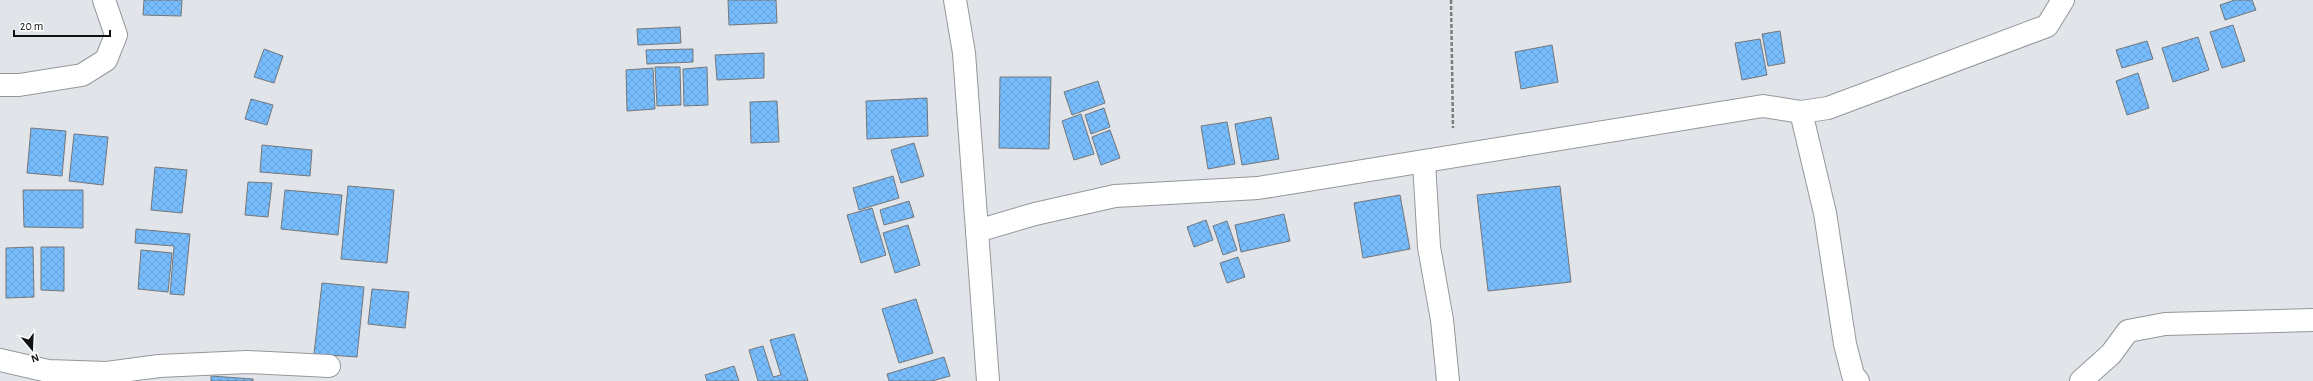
<svg xmlns="http://www.w3.org/2000/svg" width="2313" height="381" viewBox="0 0 2313 381" font-family="'Alegreya Sans',sans-serif">
  <defs>
    <pattern id="building-cross-hatch" width="8" height="8" patternUnits="userSpaceOnUse"><rect width="8" height="8" fill="#77bcfc"/><path d="M0 0l8 8M0 8l8-8" fill="none" stroke="#66a1d7"/></pattern>
  </defs>
  <rect width="100%" height="100%" fill="#e1e4e8"/>
  <g fill="url(#building-cross-hatch)" stroke="#74777a">
    <path d="M144,0H182L181,16L143,15Z"/>
    <path d="M728,0H776L777,23L729,25Z"/>
    <path d="M2235,0H2252L2256,10L2225,20L2220,5Z"/>
    <path d="M2233,25L2245,61L2222,68L2210,32Z"/>
    <path d="M680,27L681,43L638,45L637,29Z"/>
    <path d="M1780,31L1785,63L1768,66L1762,34Z"/>
    <path d="M2198,37L2209,70L2173,82L2162,48Z"/>
    <path d="M1760,39L1767,75L1742,80L1735,43Z"/>
    <path d="M2147,41L2153,59L2122,68L2116,50Z"/>
    <path d="M1552,45L1558,82L1521,89L1515,52Z"/>
    <path d="M264,49L283,56L274,83L254,77Z"/>
    <path d="M693,49V62L647,64L646,50Z"/>
    <path d="M764,53V78L717,80L715,55Z"/>
    <path d="M655,67H680L681,105L657,106Z"/>
    <path d="M707,67L708,105L684,106L683,69Z"/>
    <path d="M653,68L655,109L627,111L626,70Z"/>
    <path d="M2138,73L2149,108L2127,115L2116,81Z"/>
    <path d="M1000,77H1051L1049,149L999,148Z"/>
    <path d="M1098,81L1105,103L1072,115L1064,92Z"/>
    <path d="M927,98L928,136L867,139L866,101Z"/>
    <path d="M251,99L273,105L267,125L245,119Z"/>
    <path d="M777,101L779,142L751,143L750,102Z"/>
    <path d="M1104,108L1110,127L1091,134L1085,115Z"/>
    <path d="M1081,114L1094,154L1074,160L1062,121Z"/>
    <path d="M1271,117L1279,159L1242,165L1235,124Z"/>
    <path d="M1227,122L1235,164L1208,169L1201,126Z"/>
    <path d="M31,128L66,131L62,176L27,173Z"/>
    <path d="M1110,130L1120,158L1101,165L1092,137Z"/>
    <path d="M74,134L108,137L103,185L69,181Z"/>
    <path d="M914,143L924,176L901,183L891,150Z"/>
    <path d="M262,145L312,150L310,176L260,172Z"/>
    <path d="M155,167L187,170L182,213L151,210Z"/>
    <path d="M893,176L899,198L859,210L853,188Z"/>
    <path d="M248,182L272,183L268,217L245,215Z"/>
    <path d="M348,186L394,190L387,263L341,259Z"/>
    <path d="M1560,186L1571,282L1488,291L1477,195Z"/>
    <path d="M23,190H83V228L24,227Z"/>
    <path d="M285,190L342,195L338,235L281,229Z"/>
    <path d="M1400,195L1410,249L1363,258L1354,203Z"/>
    <path d="M909,201L914,217L884,225L880,210Z"/>
    <path d="M872,208L886,255L861,263L847,215Z"/>
    <path d="M1284,214L1290,241L1241,252L1235,225Z"/>
    <path d="M1206,220L1213,240L1194,247L1187,227Z"/>
    <path d="M1227,221L1237,250L1223,255L1213,226Z"/>
    <path d="M908,225L920,265L895,273L883,233Z"/>
    <path d="M136,229L190,234L184,295L170,294L174,246L135,243Z"/>
    <path d="M33,247L34,297L6,298V248Z"/>
    <path d="M41,247H64V291L41,290Z"/>
    <path d="M141,250L172,253L168,292L138,289Z"/>
    <path d="M1238,257L1245,277L1227,283L1220,263Z"/>
    <path d="M322,283L364,287L357,357L314,354Z"/>
    <path d="M372,289L409,292L405,328L368,324Z"/>
    <path d="M916,299L933,353L899,363L882,309Z"/>
    <path d="M794,334L808,381H758L749,350L763,346L773,377L781,375L770,340Z"/>
    <path d="M944,357L950,376L932,381H889L887,374Z"/>
    <path d="M734,366L739,381H707L705,375Z"/>
    <path d="M211,376L253,379V381H211Z"/>
  </g>
  <g fill="none" stroke-linecap="round" stroke-linejoin="round">
    <defs>
      <g id="minor">
        <path d="M955,0L964,53L988,381"/>
        <path d="M0,85H19L82,75L106,60L116,35L104,0"/>
        <path d="M1801,112L1825,213L1845,344L1853,375L1858,381"/>
        <path d="M1424,162L1429,247L1442,320L1448,381"/>
        <path d="M977,231L1035,214L1115,196L1258,188L1763,106L1801,112L1828,108L2047,26L2063,0"/>
        <path d="M0,360L48,371L107,373L159,366L247,362L329,366"/>
        <path d="M2081,381L2111,354L2128,331L2165,324L2313,320"/>
      </g>
    </defs>
    <use href="#minor" stroke="#94989b" stroke-width="24"/>
    <path stroke="#7a7c7f" stroke-width="2.5" stroke-dasharray="4 2" stroke-linecap="butt" d="M1451,0L1453,128"/>
    <use href="#minor" stroke="#fff" stroke-width="22"/>
  </g>
  <g transform="translate(32 349) rotate(161)" stroke="#ffffff" stroke-width="3" paint-order="stroke">
  <path d="M0-3L7 15L0 10L-7 15Z" fill="#111214"/>
  <text y="-6" font-size="11" font-weight="bold" text-anchor="middle" fill="#111214">N</text>
  </g>
  <path d="M14 30v6h96v-6" fill="none" stroke="#111214" stroke-width="2"/>
  <text x="20" y="30" font-size="12" fill="#111214" stroke="#ffffff" stroke-width="3" paint-order="stroke">20 m</text>
</svg>
